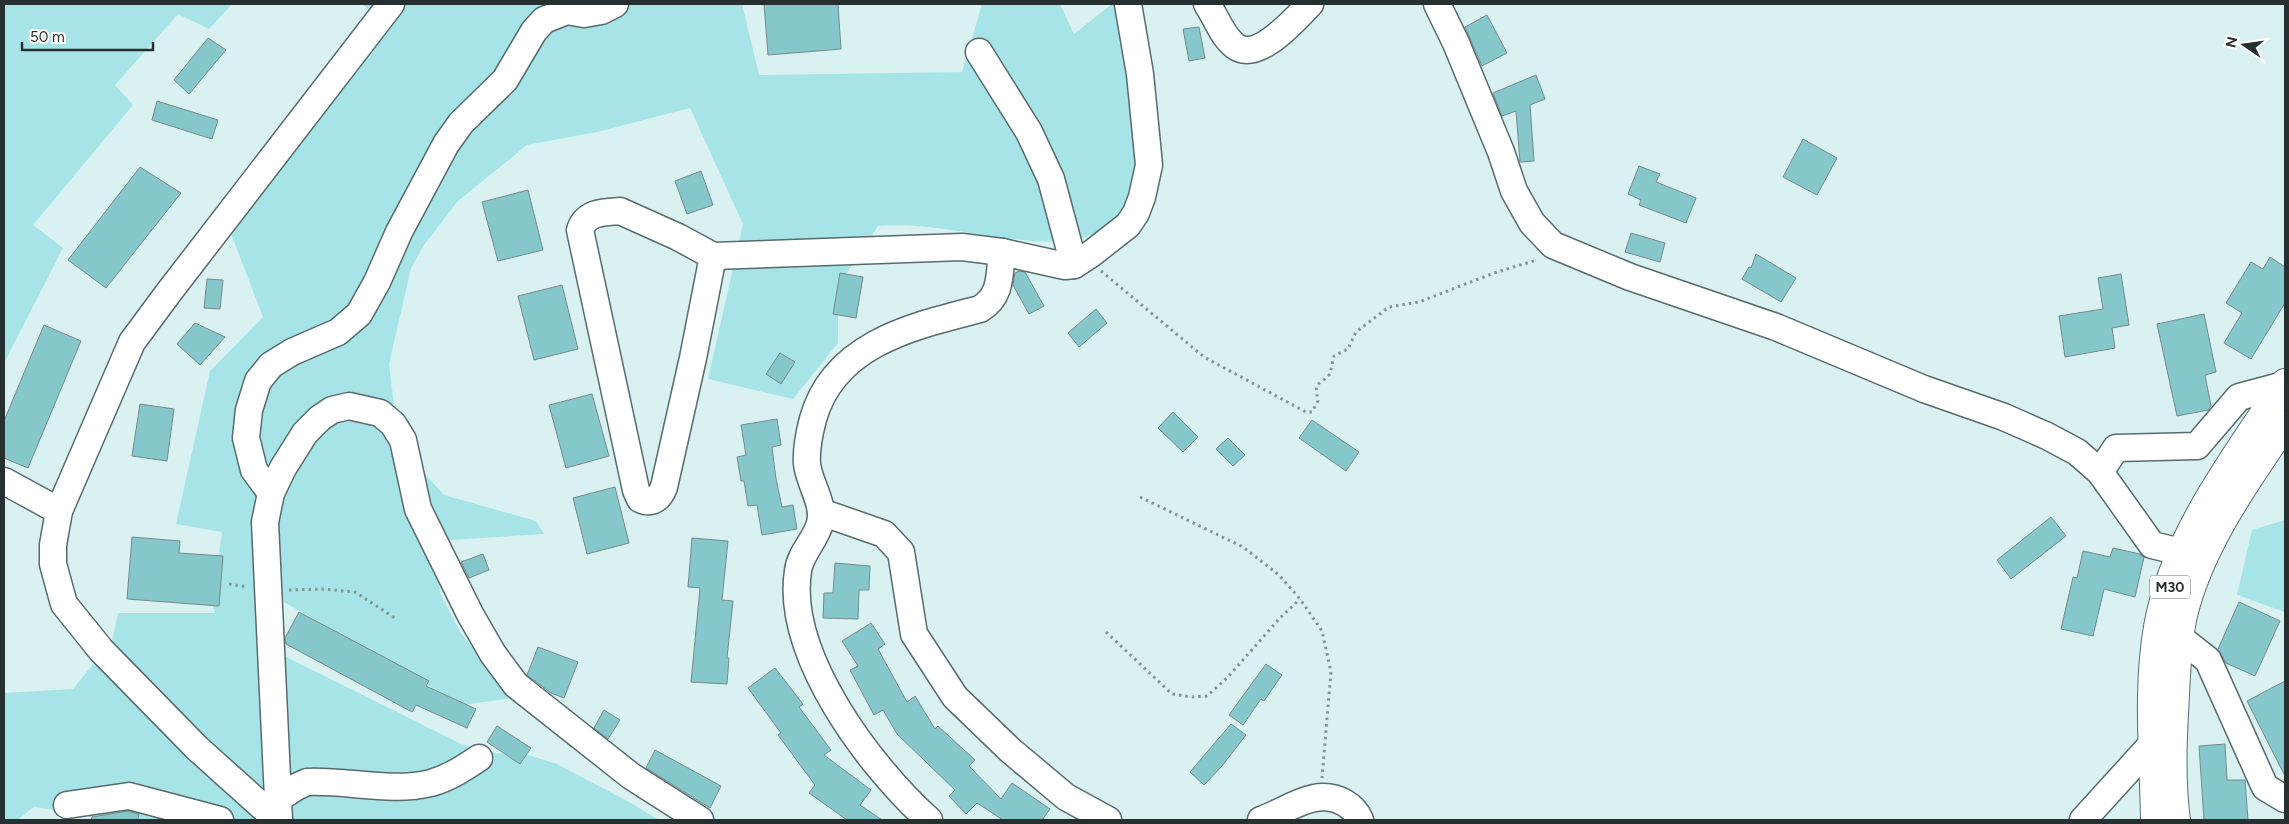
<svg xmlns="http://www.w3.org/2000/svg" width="2289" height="824" viewBox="0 0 2289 824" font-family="Figtree,sans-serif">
  <rect width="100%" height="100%" fill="#daf1f2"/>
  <g fill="#a7e4e7">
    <path d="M4,4H232L209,29L178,14L115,85L133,105L33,225L63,248L4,363Z"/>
    <path d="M362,4H742L759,75L962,72L982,4H1060L1074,34L1112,4H1133L1145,126L1127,219C1111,226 1091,237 1073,240C1008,248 944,220 878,226L838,286V343L793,399L708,379L743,224L690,108L597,132L527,145L458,201L424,245L411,268L389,364L398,439L425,474L444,495L536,521L544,534L433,541L440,593L460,632L514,698L462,705L279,599L272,650L463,745L496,753L528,755L557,764L631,803L659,820H133L34,807L17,820H4V693L73,689L112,641L118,613H215L212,604L222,532L176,524L210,371L263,317L228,226L373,13Z"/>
    <path d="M2285,520V612L2237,595L2252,530Z"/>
  </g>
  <g fill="#85c7cb" stroke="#768b8c">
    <path d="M764,4H838L841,49L768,55Z"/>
    <path d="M1487,15L1507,53L1482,66L1465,27Z"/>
    <path d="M1199,27L1205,58L1189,61L1183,29Z"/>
    <path d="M208,38L226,50L189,94L174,80Z"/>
    <path d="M1536,75L1545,99L1530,105L1534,161L1520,162L1516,111L1502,116L1493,93Z"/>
    <path d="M157,101L218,120L212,139L152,120Z"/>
    <path d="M1803,139L1837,158L1817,195L1783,177Z"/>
    <path d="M1639,166L1660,174L1656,182L1696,198L1686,223L1639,205L1641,200L1628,194Z"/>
    <path d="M140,167L181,193L106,288L68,260Z"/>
    <path d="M701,171L713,205L687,214L675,181Z"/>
    <path d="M528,190L543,250L498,261L482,202Z"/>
    <path d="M1631,233L1665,243L1660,262L1625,252Z"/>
    <path d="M1756,254L1796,278L1781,302L1742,279L1749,267L1751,268Z"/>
    <path d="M2270,257L2285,267V303L2251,359L2224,343L2242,313L2226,303L2251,262L2263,269Z"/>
    <path d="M1019,271L1025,272L1044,306L1029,314L1013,285L1015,273Z"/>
    <path d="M840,273L863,277L856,318L833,314Z"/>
    <path d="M2121,274L2129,325L2112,328L2115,348L2065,357L2059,316L2103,309L2098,278Z"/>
    <path d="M207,279L223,280L220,309L204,308Z"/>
    <path d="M562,285L578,349L534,360L518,296Z"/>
    <path d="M1096,309L1107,323L1079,347L1068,333Z"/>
    <path d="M2204,314L2216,372L2205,375L2211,406L2208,410L2177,416L2157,324Z"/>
    <path d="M195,323L225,337L200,365L177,344Z"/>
    <path d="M44,325L81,341L28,468L4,458V421Z"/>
    <path d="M780,353L795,362L781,384L766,374Z"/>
    <path d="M592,394L609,456L566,468L549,405Z"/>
    <path d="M140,404L174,409L167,461L132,456Z"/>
    <path d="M1173,412L1198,437L1183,452L1158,428Z"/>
    <path d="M777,419L781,445L772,447L776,479L782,507L793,505L797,529L762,535L757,505L748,506L744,481H741L737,457L746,455L741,425Z"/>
    <path d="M1312,420L1359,452L1346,471L1299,438Z"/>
    <path d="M1228,438L1245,455L1233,466L1216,449Z"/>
    <path d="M615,487L629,543L587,554L573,498Z"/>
    <path d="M2051,517L2066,536L2011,579L1997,560Z"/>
    <path d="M132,537L180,541L179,553L223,556L219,606L127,599Z"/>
    <path d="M692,538L728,541L722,600L733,601L727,658H729L727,684L691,682L700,588L688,587Z"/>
    <path d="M2113,548L2140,554L2144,557L2135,597L2104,589L2093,636L2061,629L2073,577L2077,578L2083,551L2110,557Z"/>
    <path d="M483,554L489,570L469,578L461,562Z"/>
    <path d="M835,563L870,566L869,590H859L858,619L823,618L824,593H833Z"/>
    <path d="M2239,602L2280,621L2255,676L2226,663L2218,649Z"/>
    <path d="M299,612L429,681L426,686L476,709L467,728L416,705L412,712L286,644L285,638Z"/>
    <path d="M871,623L885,644L878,649L907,702L915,696L935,729L938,726L975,760L969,766L1001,799L1012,783L1050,809L1042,820H1003L977,803L966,814L949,796L955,790L897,734L883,710L874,715L850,670L858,666L842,641Z"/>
    <path d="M538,647L578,662L564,698L551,693L527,675Z"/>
    <path d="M1266,664L1282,675L1264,701L1261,699L1243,725L1229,715Z"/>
    <path d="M775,668L803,704L799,707L831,750L824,755L871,790L860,805L882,820H847L809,793L815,785L778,735L781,733L748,688Z"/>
    <path d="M2285,681V776L2247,701Z"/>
    <path d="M604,710L620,720L608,739L594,728Z"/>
    <path d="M1231,724L1246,735L1222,766L1204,785L1190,772Z"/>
    <path d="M497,726L531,748L520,764L487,742Z"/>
    <path d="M2225,744L2227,780H2245L2248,820H2204L2199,746Z"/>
    <path d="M655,750L721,786L710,808L646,768Z"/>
    <path d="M128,811L139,814L138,820H91L92,817Z"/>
  </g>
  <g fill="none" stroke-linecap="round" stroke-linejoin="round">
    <defs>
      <g id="minor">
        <path d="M1207,4C1216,17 1222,36 1235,46C1258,63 1295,19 1310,4"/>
        <path d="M1437,4L1456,43L1501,152L1514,191L1532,223L1553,245L1630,277L1776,327L1924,389L2004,417L2047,436L2077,452L2100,472L2152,545L2181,552"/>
        <path d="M979,52L1029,132L1051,179L1074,265"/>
        <path d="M620,211L678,237L713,256L693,358L664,487C660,498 652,505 640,499L636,490L580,230C586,212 603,212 620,211Z"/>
        <path d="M713,256L962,247L1002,252L1065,266L1074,265L1091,254L1128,225L1136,213L1142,197L1149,165L1140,74L1128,4"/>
        <path d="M2100,472L2116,448L2197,446L2239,397L2284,385"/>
        <path d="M4,481L59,511L53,545V564L64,604L101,650L197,748L277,820"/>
        <path d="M271,493L254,470L246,438L249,410L258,381L271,365L292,352L338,332L359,314L377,282L399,232L446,144L461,123L505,80L534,31L544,20L567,11L584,14L601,11L615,4"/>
        <path d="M59,511L132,342L169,292L391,4"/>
        <path d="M821,512L884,534L901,552L914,634L955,697L1010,750L1066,797L1108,820"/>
        <path d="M2180,638L2208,660L2265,787L2285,799"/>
        <path d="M279,798L296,787L307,782C348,780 391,793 431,783C449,778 464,768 479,758"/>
        <path d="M67,805L129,796L220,820"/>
        <path d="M279,820L265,522L271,493L283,468L305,433L320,418L332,410L349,406L380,413L393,424L403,440L418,509L470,614L493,654L516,685L631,776L700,820"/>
        <path d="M929,820C870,767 785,655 798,571C800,553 816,540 820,523C825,504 809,483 807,464C806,449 809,434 813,419C834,343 914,326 980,309C1002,296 999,275 1002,252"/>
        <path d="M1261,820C1289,810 1316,786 1345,803C1352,807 1357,813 1360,820"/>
        <path d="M2083,820L2153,743"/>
      </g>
      <g id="highway">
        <path d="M2155,820C2154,757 2147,690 2158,627C2173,539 2236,456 2285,383"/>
        <path d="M2176,820C2171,785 2172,749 2174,714C2176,681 2176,646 2183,615C2200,545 2245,483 2285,424"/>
      </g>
    </defs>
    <use href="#minor" stroke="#576b6d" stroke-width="29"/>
    <use href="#highway" stroke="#576b6d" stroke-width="30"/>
    <g stroke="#859596" stroke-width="3" stroke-dasharray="2.5 4" stroke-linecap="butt">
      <path d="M1101,271L1204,357L1306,412H1312L1318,401C1314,380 1317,388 1330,374L1334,356L1348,349L1356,332L1389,307L1419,302L1494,273L1537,260"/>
      <path d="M1140,497L1243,547L1279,575L1300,599L1322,631L1331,672L1322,778"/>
      <path d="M229,584L248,587"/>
      <path d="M289,590L322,589L355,592L395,618"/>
      <path d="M1106,632L1172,694L1191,697L1207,696L1228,677L1279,619L1300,599"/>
    </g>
    <use href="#minor" stroke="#fff" stroke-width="26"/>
    <use href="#highway" stroke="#fff" stroke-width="28"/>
  </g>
  <g text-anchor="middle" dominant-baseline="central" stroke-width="4.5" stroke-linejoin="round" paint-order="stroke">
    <rect fill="#fff" stroke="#686e6f" stroke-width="1" x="2150" y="575.5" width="40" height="23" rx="4"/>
    <g font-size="14" font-weight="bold" fill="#273031">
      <text x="2170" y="587">M30</text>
    </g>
  </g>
  <rect width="2289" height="824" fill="none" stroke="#273031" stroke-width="10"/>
  <g transform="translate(2244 45) rotate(283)" stroke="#ffffff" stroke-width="4" paint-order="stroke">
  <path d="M0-4L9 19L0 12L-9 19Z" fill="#273031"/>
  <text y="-8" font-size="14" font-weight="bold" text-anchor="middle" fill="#273031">N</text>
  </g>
  <path d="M22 42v8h131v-8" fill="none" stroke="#273031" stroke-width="2.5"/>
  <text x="30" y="42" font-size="15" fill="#273031" stroke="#ffffff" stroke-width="4" paint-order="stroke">50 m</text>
</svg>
